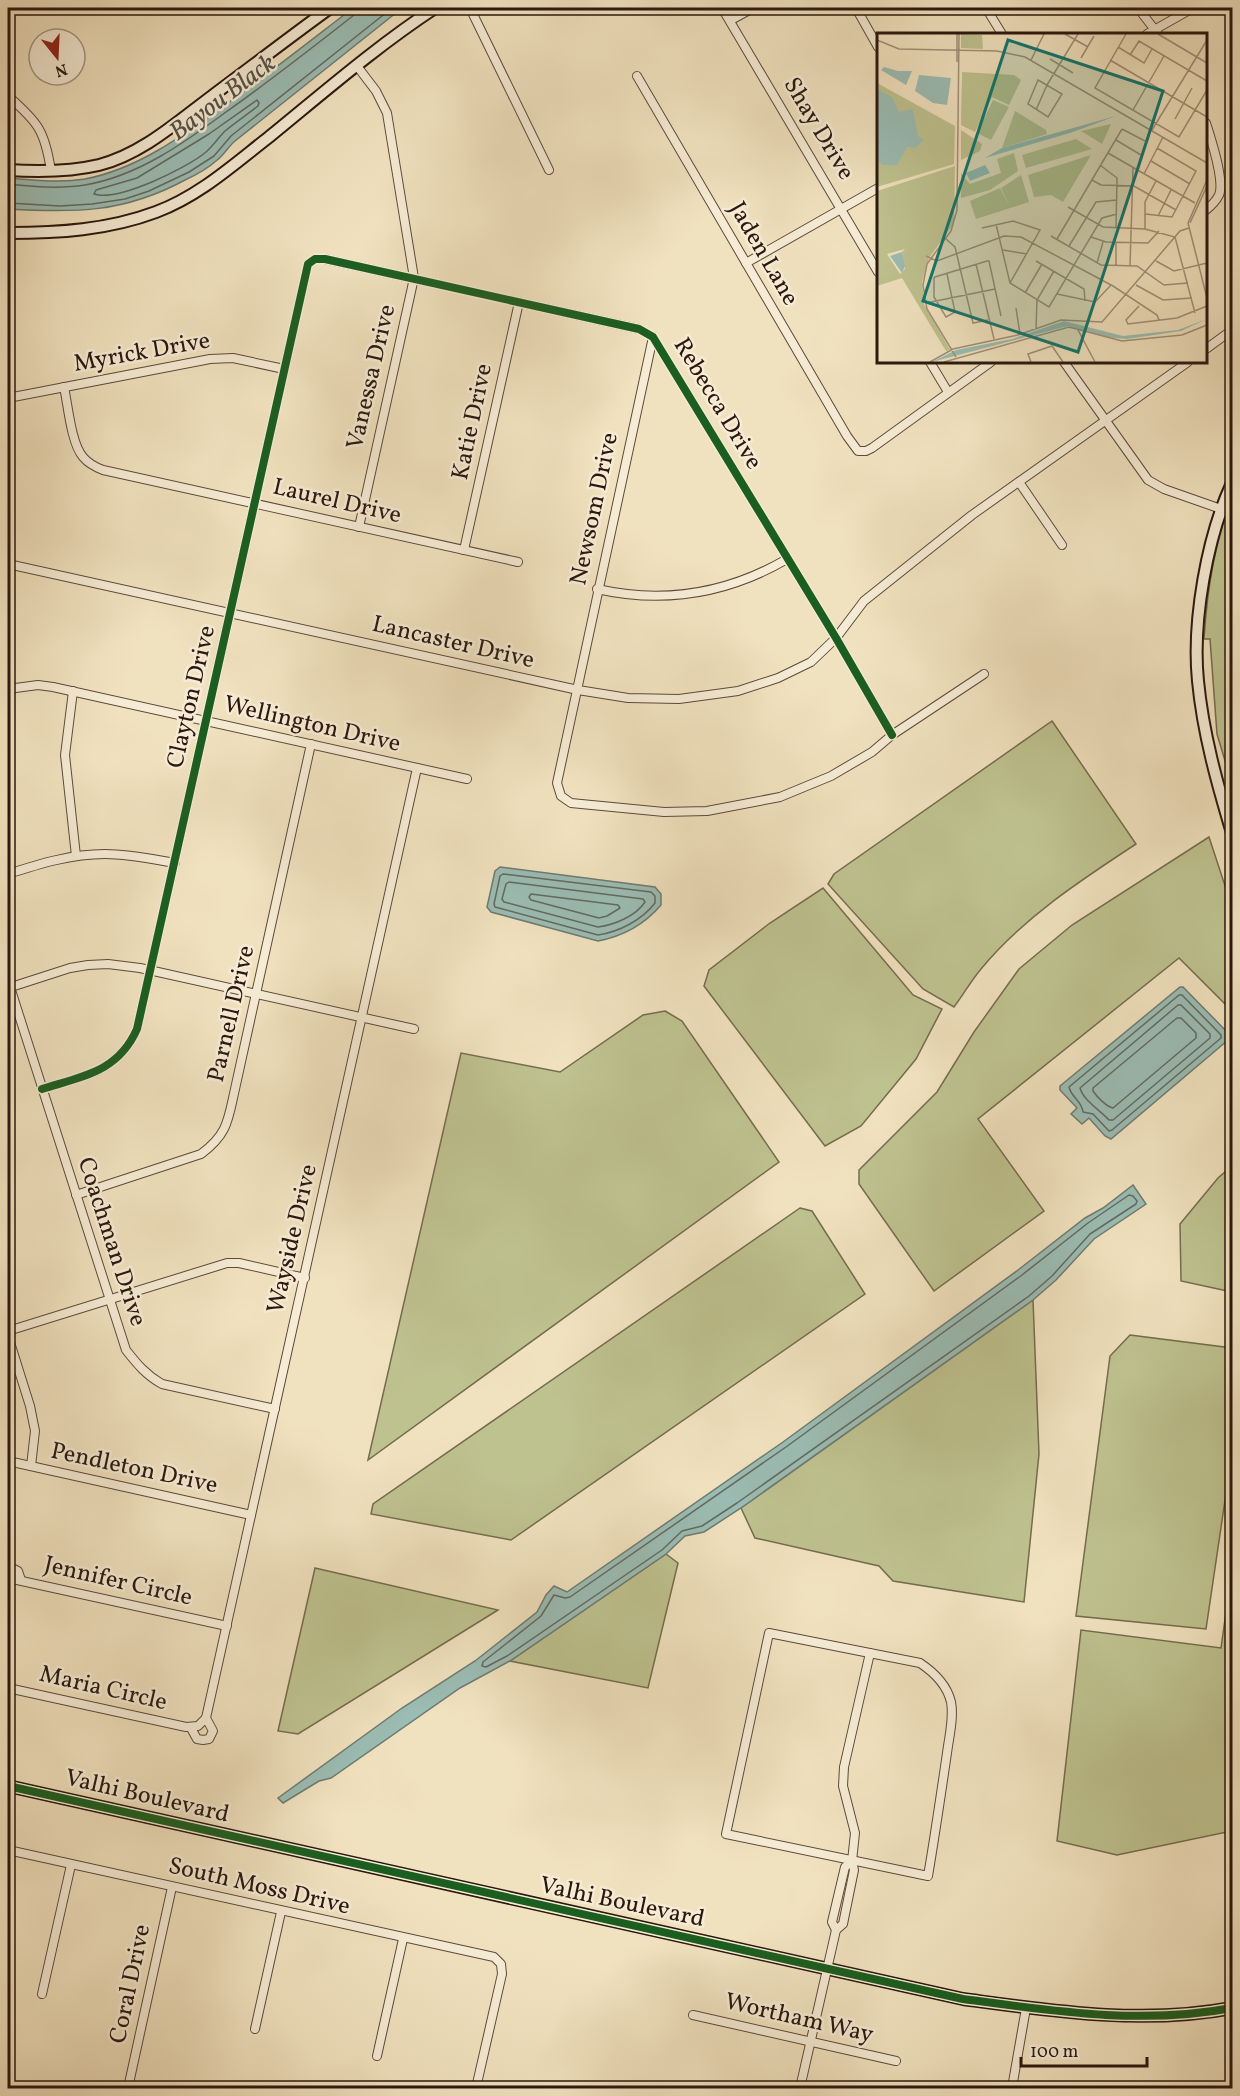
<svg xmlns="http://www.w3.org/2000/svg" width="1240" height="2096" viewBox="0 0 1240 2096" font-family="Vollkorn,serif">
  <rect width="100%" height="100%" fill="#f1e2bf"/>
  <filter id="stains"><feTurbulence type="fractalNoise" baseFrequency=".00333" numOctaves="4"/><feColorMatrix values="0 0 0 0 .2 0 0 0 0 .09 0 0 0 0 .02 0 0 0 .5 -.17"/></filter>
  <radialGradient id="worn" r=".72"><stop offset=".6" stop-color="#630" stop-opacity="0"/><stop offset="1" stop-color="#630" stop-opacity=".3"/></radialGradient>
  <g fill="#bec28f" stroke="#746c4e" stroke-width="1.5">
    <path d="M1232,498V784L1217,734L1210,639H1204C1207,592 1214,542 1232,498Z"/>
    <path d="M1052,721L1136,844C1081,880 1023,918 981,969C971,981 963,995 954,1007L923,989L828,884L834,874Z"/>
    <path d="M1209,837L1232,907V1011L1179,958L978,1119L1044,1211L934,1291L859,1184V1170L937,1092L974,1032L1019,969L1072,925Z"/>
    <path d="M823,888L913,995L942,1009L916,1059L861,1126L825,1146L704,986L709,970L770,923Z"/>
    <path d="M665,1011L682,1021L779,1162L368,1460L461,1053L560,1072L643,1015Z"/>
    <path d="M1232,1166V1292L1181,1281L1180,1224L1218,1178Z"/>
    <path d="M800,1208L812,1211L865,1294L511,1540L371,1514L373,1504Z"/>
    <path d="M1033,1300L1039,1454L1024,1602L893,1581L879,1566L755,1538L741,1508Z"/>
    <path d="M1130,1335L1232,1348V1453L1206,1629L1076,1616L1110,1356Z"/>
    <path d="M666,1554L678,1563L648,1688L510,1661Z"/>
    <path d="M315,1568L498,1610L298,1734L278,1731Z"/>
    <path d="M1232,1569V1831L1117,1855L1057,1841L1081,1630L1221,1648Z"/>
  </g>
  <g fill="#9bbdb4" stroke="#6e7b72" stroke-width="1.5">
    <path d="M353,8H402L235,141C228,147 223,156 216,161C207,169 196,175 185,180C124,213 75,213 8,209V178C33,180 60,183 85,179C137,169 181,137 222,107C267,75 310,41 353,8Z"/>
    <path d="M500,867L655,887L661,894V905C644,925 624,936 598,941L491,912L487,907L495,871Z"/>
    <path d="M1180,987H1183L1231,1036L1228,1040L1111,1139L1105,1136L1089,1118L1082,1124L1071,1114L1077,1108L1060,1090V1086Z"/>
    <path d="M1133,1185L1146,1204L1094,1239L1056,1280L1033,1300L741,1508L704,1532L685,1536L666,1554L510,1661L460,1688L331,1778L319,1781L283,1803L278,1798L402,1708L475,1661L537,1612L546,1595L554,1586L567,1592L783,1442L1018,1270L1085,1218L1103,1208Z"/>
  </g>
  <g fill="none" stroke-linecap="round" stroke-linejoin="round">
    <g stroke="#626a61" stroke-width="1.5">
      <path d="M257,100L259,103L258,106C248,114 236,122 225,131C218,138 213,146 206,152C187,168 118,202 94,194L96,190L137,178L209,134Z"/>
      <path d="M8,184C33,187 60,189 85,185C138,176 184,143 226,112C270,81 312,48 354,15L356,8"/>
      <path d="M8,203L60,206L92,204L125,199L149,191L189,172L214,156L231,136L392,8"/>
      <path d="M503,874L651,892L655,896V903C642,920 619,932 598,935L495,907L494,904L500,876Z"/>
      <path d="M509,882L643,899L645,902C636,916 614,925 598,927L504,902L502,899L506,884Z"/>
      <path d="M531,894L618,905L620,908L607,916L599,918L531,900L529,897Z"/>
      <path d="M1179,995H1182L1221,1035V1038L1112,1130L1109,1131L1093,1114L1083,1112C1082,1101 1071,1097 1069,1087Z"/>
      <path d="M1178,1005H1181L1210,1034V1038L1113,1120H1109C1100,1110 1083,1100 1080,1088Z"/>
      <path d="M1177,1018H1181L1196,1033V1038L1113,1108C1107,1107 1097,1097 1093,1091V1088Z"/>
      <path d="M1129,1195L1133,1196L1137,1201L1136,1204L1090,1234L1052,1276L1029,1296L737,1503L702,1526L682,1531L662,1550L507,1656L486,1667L482,1666L483,1662L541,1616L554,1595L565,1598L570,1597L786,1447L1022,1275L1088,1223Z"/>
    </g>
    <defs>
      <g id="street">
        <path d="M470,8L549,170"/>
        <path d="M722,8L878,272"/>
        <path d="M856,8L878,47"/>
        <path d="M986,8L1002,34"/>
        <path d="M1138,8L1158,34"/>
        <path d="M731,20L753,8"/>
        <path d="M1147,34L1193,8"/>
        <path d="M357,66L376,91L387,113L414,278L359,527"/>
        <path d="M637,76L847,436L858,451H866L872,448L991,362"/>
        <path d="M8,96C38,122 45,131 51,171"/>
        <path d="M1206,123C1211,139 1225,181 1219,195C1216,201 1211,206 1206,210"/>
        <path d="M746,263L878,188"/>
        <path d="M653,337L557,783L561,796L571,803L664,812L707,811L780,797L831,776L872,752L892,735L984,674"/>
        <path d="M1206,349L1232,330"/>
        <path d="M930,362L948,392"/>
        <path d="M1064,362L1148,480L1164,489L1221,509"/>
        <path d="M64,387C68,405 71,443 83,457C88,463 95,467 103,470L518,562"/>
        <path d="M8,398L210,359L233,358L284,369"/>
        <path d="M1019,482L1062,545"/>
        <path d="M464,550L519,302"/>
        <path d="M8,564L578,690L628,698L679,699L738,691L778,678L811,662L836,638L864,601L972,515L1188,362"/>
        <path d="M597,589C664,604 727,594 787,559"/>
        <path d="M8,689L38,685L53,687L467,779"/>
        <path d="M73,691L65,755L76,856"/>
        <path d="M8,874C39,864 71,854 105,854C128,854 152,859 175,863"/>
        <path d="M10,987L126,1350C137,1364 146,1375 162,1384L275,1409"/>
        <path d="M8,988L70,968L88,965L108,964L140,968L414,1029"/>
        <path d="M42,1089C83,1076 118,1072 137,1029L308,264L315,259H325L639,329L653,337L836,638L892,735"/>
        <path d="M76,1195L201,1154C228,1134 228,1120 235,1089L311,744"/>
        <path d="M8,1331L227,1263H239L305,1278"/>
        <path d="M8,1336L30,1406L35,1431L31,1466"/>
        <path d="M8,1461L251,1515"/>
        <path d="M8,1570L12,1568L18,1571L21,1580"/>
        <path d="M8,1578L227,1626"/>
        <path d="M769,1633L920,1663C935,1673 947,1685 951,1702C954,1718 949,1737 947,1753C941,1794 935,1835 928,1876L726,1834Z"/>
        <path d="M8,1688L186,1727L198,1726L206,1718L417,768"/>
        <path d="M191,1728L197,1739L203,1740L209,1739L213,1731L206,1718"/>
        <path d="M8,1850L494,1957L501,1964L502,1974L476,2088"/>
        <path d="M836,1930L832,1922L845,1867L852,1861"/>
        <path d="M42,1994L71,1865"/>
        <path d="M693,2015L896,2061"/>
        <path d="M255,2029L281,1912"/>
        <path d="M377,2056L403,1939"/>
        <path d="M128,2088L172,1887"/>
        <path d="M800,2088L836,1930L843,1924L854,1870L852,1861L855,1833L843,1786L844,1767L870,1653"/>
        <path d="M1012,2088L1026,2008"/>
      </g>
      <g id="secondary">
        <path d="M1229,8L1232,12"/>
        <path d="M8,170C38,172 69,172 99,165C142,154 177,122 212,96C251,67 290,37 330,8"/>
        <path d="M8,233C58,233 108,230 156,212C199,196 233,165 269,137C323,93 377,46 435,8"/>
        <path d="M1232,483C1207,537 1192,621 1198,681C1203,733 1217,783 1232,833"/>
        <path d="M8,1786L963,1999C1053,2011 1142,2025 1232,2008"/>
      </g>
    </defs>
    <use href="#street" stroke="#5c4a3a" stroke-width="10"/>
    <use href="#secondary" stroke="#2a170e" stroke-width="14"/>
    <use href="#street" stroke="#f6ecd5" stroke-width="8"/>
    <use href="#secondary" stroke="#f6ecd5" stroke-width="10"/>
    <defs>
      <g id="cycleway">
        <path d="M42,1089C83,1076 118,1072 137,1029L308,264L315,259H325L639,329L653,337L836,638L892,735"/>
        <path d="M8,1786L963,1999C1053,2011 1142,2025 1232,2008"/>
      </g>
    </defs>
    <use href="#cycleway" stroke="#f6ecd5" stroke-width="11"/>
    <use href="#cycleway" stroke="#1b5e20" stroke-width="8"/>
  </g>
  <g text-anchor="middle" dominant-baseline="central" stroke-width="5" stroke-linejoin="round" paint-order="stroke">
    <g font-size="24" fill="#2a170e" stroke="#f6ecd5">
      <text transform="translate(818 129) rotate(59)">Shay Drive</text>
      <text transform="translate(763 254) rotate(60)">Jaden Lane</text>
      <text transform="translate(142 353) rotate(-10)">Myrick Drive</text>
      <text transform="translate(372 377) rotate(-77)">Vanessa Drive</text>
      <text transform="translate(717 404) rotate(59)">Rebecca Drive</text>
      <text transform="translate(473 422) rotate(-78)">Katie Drive</text>
      <text transform="translate(337 502) rotate(13)">Laurel Drive</text>
      <text transform="translate(595 509) rotate(-78)">Newsom Drive</text>
      <text transform="translate(453 643) rotate(13)">Lancaster Drive</text>
      <text transform="translate(192 697) rotate(-77)">Clayton Drive</text>
      <text transform="translate(312 725) rotate(13)">Wellington Drive</text>
      <text transform="translate(232 1014) rotate(-77)">Parnell Drive</text>
      <text transform="translate(293 1239) rotate(-77)">Wayside Drive</text>
      <text transform="translate(111 1242) rotate(72)">Coachman Drive</text>
      <text transform="translate(134 1469) rotate(12)">Pendleton Drive</text>
      <text transform="translate(118 1582) rotate(13)">Jennifer Circle</text>
      <text transform="translate(103 1689) rotate(13)">Maria Circle</text>
      <text transform="translate(147 1797) rotate(13)">Valhi Boulevard</text>
      <text transform="translate(259 1887) rotate(13)">South Moss Drive</text>
      <text transform="translate(622 1903) rotate(12)">Valhi Boulevard</text>
      <text transform="translate(131 1984) rotate(-78)">Coral Drive</text>
      <text transform="translate(799 2019) rotate(13)">Wortham Way</text>
    </g>
    <g font-size="26" font-style="italic" fill="#525148" stroke="#f6ecd5">
      <text transform="translate(223 98) rotate(-37)">Bayou Black</text>
    </g>
  </g>
  <g transform="translate(877 33)">
    <rect width="330" height="330" fill="#f1e2bf"/>
    <path d="M84,1L105,2L106,16L84,15ZM85,39L137,42L144,47L132,72L115,64L98,99L84,92ZM0,50L78,93L77,131L0,154ZM116,67L132,74L114,107L100,100ZM138,78L169,97L170,101L125,115ZM234,91L225,111L204,98ZM84,97L105,111L103,118L84,127ZM199,106L215,116L149,135L145,122ZM137,120L141,138L113,157L84,165V140L93,151L124,140L120,126ZM214,122L186,169L174,162L157,164L151,142ZM78,133L77,190L52,225L45,249L47,271L73,317L69,318L25,245L0,253V158ZM28,216L25,219L28,236L23,241L10,221ZM144,142L152,169L99,186L93,168L123,155L133,174L124,155Z" fill="#bec28f" fill-rule="evenodd"/>
    <path d="M7,34L21,38H35L29,52L4,37ZM42,42L74,45L70,72L56,70L38,58ZM0,57L15,64L22,79L36,76L41,103L47,107L38,115L30,114L20,132H6L0,128ZM239,83L196,99L108,125L125,115ZM108,132L113,140L93,148L89,140ZM25,219L28,233L25,240L13,223ZM330,286L304,298L250,306L228,304L191,293L55,329L79,317L135,306L187,288L246,303L301,297Z" fill="#9bbdb4"/>
    <path fill="none" stroke="#a19178" stroke-width="1.5" d="M80,1V29M188,1L211,14M249,1L218,55L302,104L330,57M281,1L330,30M0,7L22,16L120,18L148,24L330,130M241,14L267,30L275,16M253,22L262,8L330,48M204,25L217,3M173,26L196,40M154,27L167,1M233,27L330,84M161,47L185,61L171,84L151,71ZM170,52L201,1M159,77L170,52M256,77L287,23M298,86L315,55M245,96L268,108M275,97L330,7M239,107L264,122M231,120L318,170M274,128L313,151M223,132L240,145L239,195M267,141L286,104M215,147L224,152L257,153L299,177M330,147L311,190L330,265M191,174L226,194L268,196L298,204L318,280M268,181L295,184L319,138L280,115M281,183L294,157M313,190L330,153M119,191L133,250L172,274L225,185L240,181M105,195L136,188L163,197L133,250M268,196V169L279,148M174,203L224,232L260,233L287,252L311,250M214,204L229,209L271,210L282,198M69,206L78,214L96,290L111,287M180,206L245,96M192,213L219,169L240,167M126,217L150,221M49,223L60,228L127,203L144,204L236,253L280,282L282,287M159,228L207,256L208,268M279,228L297,238L330,230M220,230L226,209M99,231L117,306M239,233V210M253,233L256,135M70,241L78,279L69,284L57,264V245L58,244L110,228H112L124,283M259,252L286,267L315,265M148,260L165,231M180,261L218,269L234,252M49,270L118,256M262,273L249,287L251,291L300,285L330,273M139,275L143,301M159,296L160,267L177,238M201,297L218,329M79,324L50,276L46,252L50,231L74,198L80,177L82,1M53,329L76,316L141,302L184,287L225,289L303,198L312,195M67,329L192,294L245,308L305,302L330,292M154,329L151,321L175,313L186,329"/>
    <path fill="#0f766e" fill-opacity="0.15" stroke="#0f766e" stroke-width="3" d="M131,7L286,58L201,319L46,268Z"/>
    <rect width="330" height="330" fill="none" stroke="#2a170e" stroke-width="3"/>
  </g>
  <rect width="1240" height="2096" fill="none" stroke="#f1e2bf" stroke-width="30"/>
  <rect x="9" y="9" width="1222" height="2078" fill="none" stroke="#2a170e" stroke-width="3"/>
  <rect x="15" y="15" width="1210" height="2066" fill="none" stroke="#2a170e" stroke-width="1.5"/>
  <g transform="translate(57 57) rotate(162)"><circle r="28" fill="#f6ecd5" stroke="#a49785" stroke-width="1.5"/>
  <path d="M0-4.5L10 22L0 15L-10 22Z" fill="#8f2418"/>
  <text y="-9" font-size="16" font-weight="bold" text-anchor="middle" fill="#2a170e">N</text>
  </g>
  <path d="M1021 2057v9h126v-9" fill="none" stroke="#2a170e" stroke-width="3"/>
  <text x="1030" y="2057" font-size="18" fill="#2a170e" stroke="#f6ecd5" stroke-width="4.5" paint-order="stroke">100 m</text>
  <rect width="100%" height="100%" filter="url(#stains)"/>
  <rect width="100%" height="100%" fill="url(#worn)"/>
</svg>
